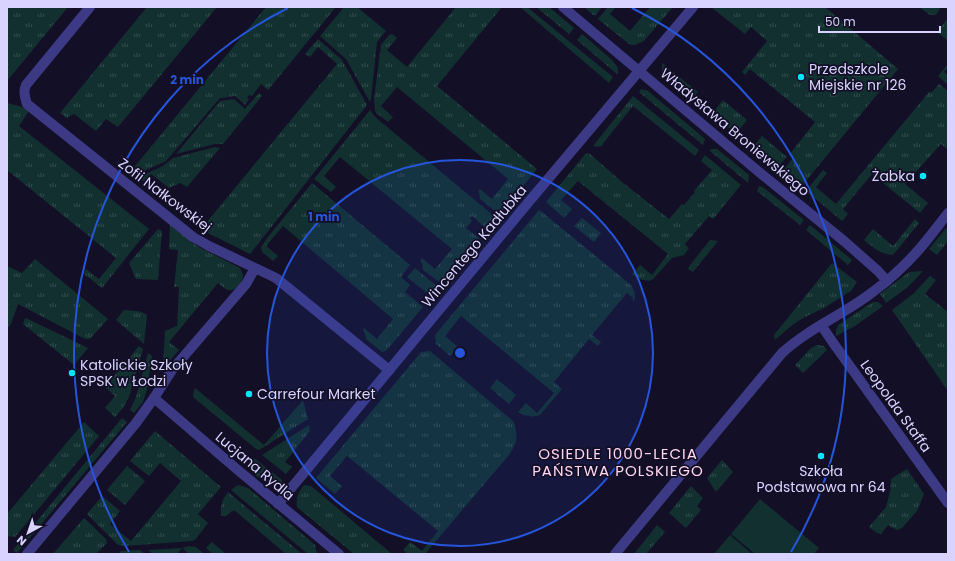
<svg xmlns="http://www.w3.org/2000/svg" width="955" height="561" viewBox="0 0 955 561" font-family="Poppins,sans-serif">
  <defs>
    <pattern id="grass-tufts" width="24" height="20" patternUnits="userSpaceOnUse"><rect width="24" height="20" fill="#12302f"/><path d="M3 7l-1-3M5 7V3M7 7l1-3M15 17l-1-3M17 17v-4M19 17l1-3" fill="none" stroke="#344d4e"/></pattern>
  </defs>
  <rect width="100%" height="100%" fill="#130f26"/>
  <g fill="url(#grass-tufts)">
    <path d="M7,7H68L7,81Z"/>
    <path d="M147,7H217L118,127L106,119L96,131L74,114L67,118L60,113Z"/>
    <path d="M266,7H269L271,8L272,7H336L268,90L261,84L252,96L249,95L247,98L249,99L245,105L235,96L222,98H220L166,161L142,172L134,174L131,171Z"/>
    <path d="M344,7H357L386,31L377,42L371,99L370,102L346,59L320,36Z"/>
    <path d="M456,7H502L437,86L537,169L501,213L499,214L480,199L479,192L478,191L480,189L492,199L508,179L397,87L381,106L393,117L388,122L376,113L375,110L374,99L381,45L389,35L392,34L397,38L387,50L407,67Z"/>
    <path d="M520,7H527L613,77L609,83Z"/>
    <path d="M536,7H549L574,28L569,34Z"/>
    <path d="M584,7H602L596,15H593Z"/>
    <path d="M608,7H616L610,14L630,31L650,7H673L644,41L635,45L629,44L598,19Z"/>
    <path d="M711,7H825L898,69L801,187L782,172L793,158L789,155L815,122L750,69L745,75L742,72L767,41L751,27L745,34Z"/>
    <path d="M919,7H941L936,15H930Z"/>
    <path d="M948,18V41L937,32Z"/>
    <path d="M582,34L612,60L618,68V73L617,74L577,40Z"/>
    <path d="M318,39L342,60L367,105L250,254L210,234L202,228L337,64L318,47L310,57L305,54Z"/>
    <path d="M662,63L698,92L693,98L662,72Z"/>
    <path d="M948,64V67L944,72L948,75V85L938,76Z"/>
    <path d="M939,84L948,91V150L941,144L905,184L928,203L920,213L872,174L843,209L848,214L842,221L806,191L823,170L827,173L816,187L836,204L929,92H932Z"/>
    <path d="M641,89L648,91L705,139L703,145L639,92Z"/>
    <path d="M259,93L262,96L223,144H215L176,154L220,101L234,99L245,109Z"/>
    <path d="M633,96L699,150L695,156L633,106L601,146L597,147L593,146Z"/>
    <path d="M723,100L747,120L736,134L712,114Z"/>
    <path d="M7,103L22,107L29,111L19,126L149,229L102,288L83,273L86,269L99,279L116,258L7,170Z"/>
    <path d="M370,110L375,117L494,216L495,220L487,229L472,216L470,218L472,221L466,228L480,239L442,284L423,270L422,263L420,261L422,258L435,269L452,249L340,157L324,176L336,187L331,192L314,179Z"/>
    <path d="M762,136L787,157L777,168L752,148Z"/>
    <path d="M215,147L220,148L187,187L180,183L169,188L151,174L145,182L138,177L148,173L163,166L173,158Z"/>
    <path d="M711,149H717L749,175L748,183L710,151Z"/>
    <path d="M586,153L590,154L622,182L669,219L682,204L684,205L695,192L694,191L712,170L701,161L705,155L741,185L713,219L709,216L685,244L689,248L684,255L672,258L653,279L649,281C642,280 638,279 632,274L640,265L652,275L668,254L578,181L561,200L572,209L564,218L546,202Z"/>
    <path d="M312,183L410,265L401,277L410,285L405,292L423,307L386,351L382,352L366,339L365,334L363,330L364,328L377,339L393,319L283,226L266,246L278,256L273,261L262,252L261,247L268,237Z"/>
    <path d="M759,186L764,188L804,220L800,225L757,191Z"/>
    <path d="M539,210L542,212L631,285C635,292 637,295 633,303V298L627,293L592,335L601,342L598,346L589,339L554,382L562,389L540,415C531,418 525,416 518,412L526,403L537,413L554,393L461,316L445,336L458,347L450,356L436,344L435,335Z"/>
    <path d="M582,218L601,233L594,242L574,226Z"/>
    <path d="M915,219L919,223L898,249L893,255C880,254 874,248 864,240L873,229L893,246Z"/>
    <path d="M170,225L197,246L240,268C241,270 242,272 243,275C243,281 236,292 229,290C225,290 221,285 218,283L169,342L179,350L166,365L163,366L165,331L177,326L179,287H174L178,250L169,249Z"/>
    <path d="M810,225L852,260L848,265L806,230Z"/>
    <path d="M948,226V241L937,255L929,249Z"/>
    <path d="M158,229L162,231L158,280L136,279L129,263Z"/>
    <path d="M710,240L718,241L693,272L688,269L690,265Z"/>
    <path d="M35,259L108,319L90,339H85L18,304L11,324L7,329V266L22,273Z"/>
    <path d="M832,263L857,282L851,291L824,308L803,318L791,326L775,340L774,335Z"/>
    <path d="M415,268L439,288L432,297L407,277Z"/>
    <path d="M923,271L908,287L886,303L880,294L909,272Z"/>
    <path d="M930,276L936,280L925,294L948,312V391L892,310L913,294Z"/>
    <path d="M873,302H878L883,306L855,326L836,336V331L838,325Z"/>
    <path d="M124,310C132,311 141,310 147,315L144,344L116,320Z"/>
    <path d="M25,318L30,320L88,348L74,365L23,324Z"/>
    <path d="M817,345L824,346L827,350L803,373L795,365L811,348Z"/>
    <path d="M139,346L143,349L129,397L123,408L115,417L105,408L115,396L105,387Z"/>
    <path d="M430,351L514,422C518,438 518,441 509,455L425,554H408L403,550L410,542L422,551L438,531L347,456L330,476L342,486L335,494L316,478L421,352Z"/>
    <path d="M148,353L152,356L147,389L143,402L134,413L130,410L136,397Z"/>
    <path d="M497,379L516,395L509,404L490,388Z"/>
    <path d="M195,388L264,445L303,400L308,419L259,450L256,449L193,397L194,390Z"/>
    <path d="M122,418L127,422L17,553L13,550Z"/>
    <path d="M84,422L99,436L15,537L7,536V514Z"/>
    <path d="M309,425L310,431L285,462L292,467L286,474L262,455Z"/>
    <path d="M155,431L221,487L198,514L208,523L195,540L192,541L125,546L118,545L87,514L102,496L120,511L110,524L131,541L181,481L160,463L149,476L130,461Z"/>
    <path d="M254,458L282,480L283,483C270,487 263,480 253,473V463Z"/>
    <path d="M722,460L733,472L716,492L707,478Z"/>
    <path d="M127,466L145,481L125,505L107,490Z"/>
    <path d="M907,469L924,494L917,511L902,528L897,530L888,525L881,534L877,533L869,527L886,507L890,492L891,479Z"/>
    <path d="M238,485L248,488L315,545L317,554H308L231,490Z"/>
    <path d="M304,485L311,486L392,554H354L297,507C296,496 298,493 304,485Z"/>
    <path d="M691,486L703,498L697,506L701,510L686,528L669,513Z"/>
    <path d="M228,492L302,554H286L234,510L226,516H221C220,505 222,501 228,492Z"/>
    <path d="M84,518L106,539L107,543L96,554H53Z"/>
    <path d="M657,525L665,532L646,554H634Z"/>
    <path d="M212,542L226,554H213L206,548Z"/>
    <path d="M189,546L196,547L204,554H189L182,548L177,554H153L148,550L182,548Z"/>
    <path d="M140,550L145,554H119L121,551Z"/>
  </g>
  <g fill="#12302f">
    <path d="M760,499L819,548L814,554H755L731,534Z"/>
    <path d="M730,535L752,554H714Z"/>
  </g>
  <g fill="none" stroke-linecap="round" stroke-linejoin="round">
    <g stroke="#3d3a85" stroke-width="10">
      <path d="M90,7L26,85C23,92 25,97 27,104L193,237L209,246L276,278L389,370"/>
      <path d="M563,7L759,172L844,241L878,271L887,281"/>
      <path d="M821,325L834,344L948,503"/>
      <path d="M154,398L239,471L339,554"/>
      <path d="M278,504L532,198L693,7"/>
      <path d="M27,554L136,423L154,398L172,370L246,284L254,270"/>
      <path d="M615,554L782,353C809,328 845,314 874,291C889,280 903,267 915,254C927,241 937,227 948,213"/>
    </g>
  </g>
  <circle cx="460" cy="353" r="193" fill="#2655da" fill-opacity=".12"/>
  <g fill="none" stroke="#2655da" stroke-width="2">
    <circle cx="460" cy="353" r="193"/>
    <path d="M129 552A386 386 0 0 1 288 8M632 8A386 386 0 0 1 791 552"/>
  </g>
  <g fill="#00e5ff" stroke="#130f26" stroke-width="1.5">
    <circle cx="801" cy="77" r="4"/>
    <circle cx="923" cy="176" r="4"/>
    <circle cx="72" cy="373" r="4"/>
    <circle cx="249" cy="394" r="4"/>
    <circle cx="821" cy="456" r="4"/>
  </g>
  <g text-anchor="middle" dominant-baseline="central" stroke-width="3.5" stroke-linejoin="round" paint-order="stroke">
    <g font-size="14" fill="#d9d4ff" stroke="#130f26" text-anchor="start">
      <text x="809" y="69">Przedszkole<tspan x="809" dy="16">Miejskie nr 126</tspan></text>
      <text x="915" y="176" text-anchor="end">Żabka</text>
      <text x="80" y="365">Katolickie Szkoły<tspan x="80" dy="16">SPSK w Łodzi</tspan></text>
      <text x="257" y="394">Carrefour Market</text>
      <text x="821" y="471" text-anchor="middle">Szkoła<tspan x="821" dy="16">Podstawowa nr 64</tspan></text>
    </g>
    <g font-size="14" fill="#d9d4ff" stroke="#130f26">
      <text transform="translate(735 132) rotate(40)">Władysława Broniewskiego</text>
      <text transform="translate(165 195) rotate(37)">Zofii Nałkowskiej</text>
      <text transform="translate(474 246) rotate(-50)">Wincentego Kadłubka</text>
      <text transform="translate(896 406) rotate(54)">Leopolda Staffa</text>
      <text transform="translate(255 466) rotate(40)">Lucjana Rydla</text>
    </g>
    <g font-size="15" letter-spacing="1" fill="#ffd6f0" stroke="#130f26">
      <text x="618" y="453">OSIEDLE 1000-LECIA<tspan x="618" dy="17">PAŃSTWA POLSKIEGO</tspan></text>
    </g>
  </g>
  <circle cx="460" cy="353" r="6" fill="#2655da" stroke="#130f26" stroke-width="2"/>
  <g font-size="12" text-anchor="middle" font-weight="bold" fill="#2655da" stroke="#130f26" stroke-width="3.5" stroke-linejoin="round" paint-order="stroke">
    <text x="187" y="84">2 min</text>
    <text x="324" y="221">1 min</text>
  </g>
  <rect width="955" height="561" fill="none" stroke="#d9d4ff" stroke-width="16"/>
  <g transform="translate(28 533) rotate(220)" stroke="#130f26" stroke-width="3" paint-order="stroke">
  <path d="M0-3L7 15L0 10L-7 15Z" fill="#d9d4ff"/>
  <text y="-6" font-size="11" font-weight="bold" text-anchor="middle" fill="#d9d4ff">N</text>
  </g>
  <path d="M819 26v6h121v-6" fill="none" stroke="#d9d4ff" stroke-width="2"/>
  <text x="825" y="26" font-size="12" fill="#d9d4ff" stroke="#130f26" stroke-width="3" paint-order="stroke">50 m</text>
</svg>
